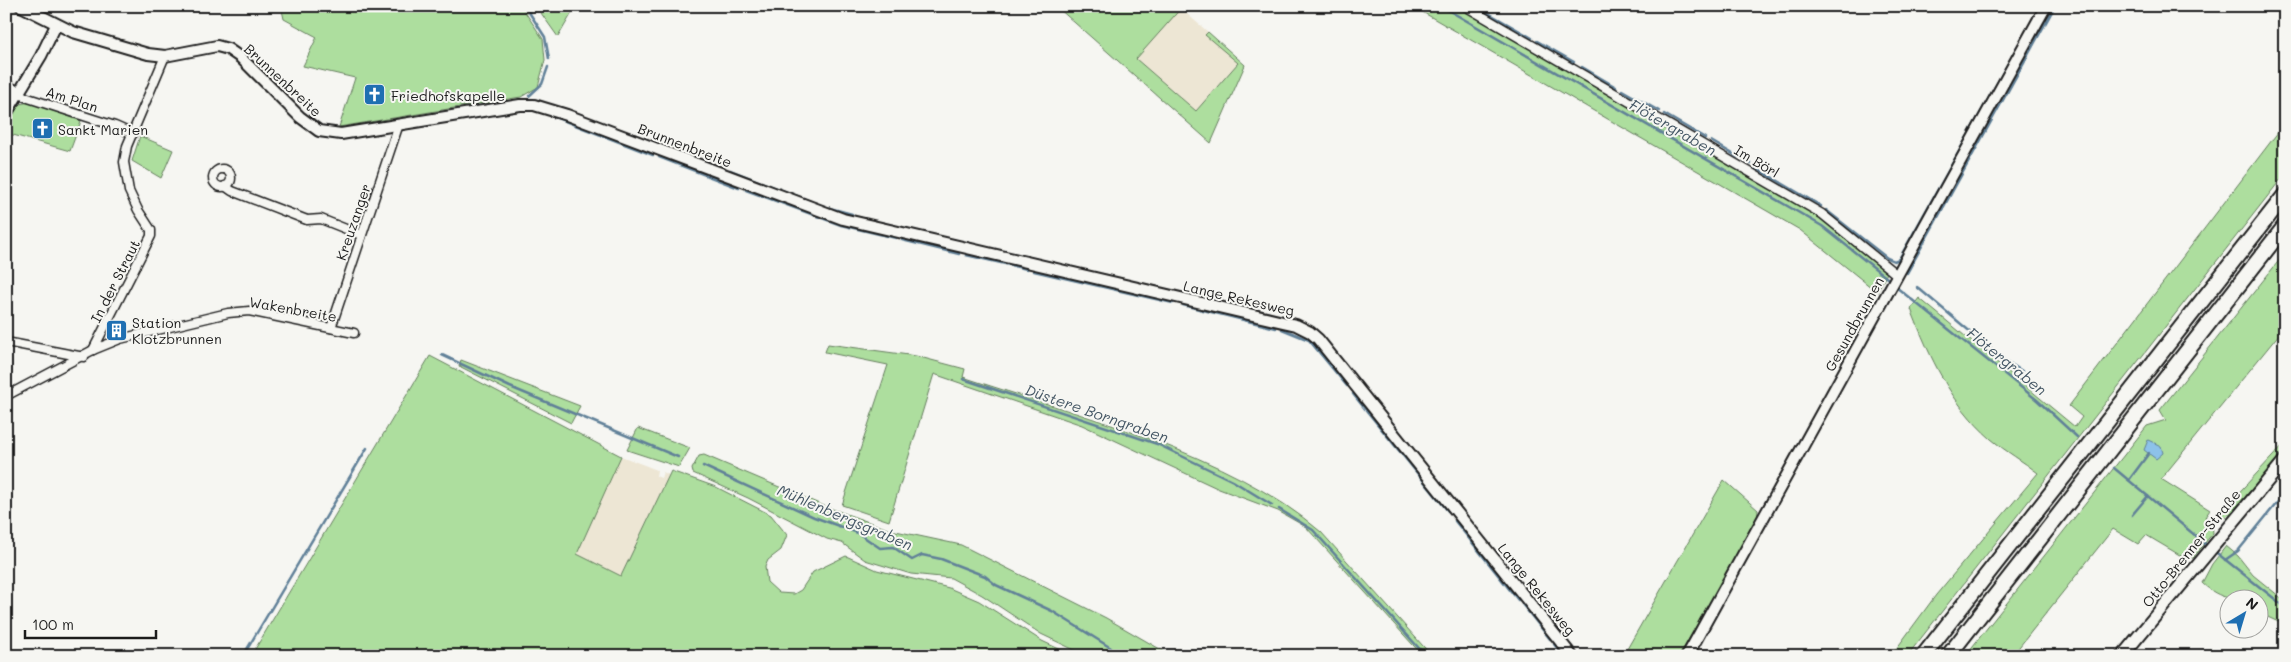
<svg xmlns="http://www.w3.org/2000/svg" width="2291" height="662" viewBox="0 0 2291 662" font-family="Mali,sans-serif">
  <rect width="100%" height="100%" fill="#f6f6f2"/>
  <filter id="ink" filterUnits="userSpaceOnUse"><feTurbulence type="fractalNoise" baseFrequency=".02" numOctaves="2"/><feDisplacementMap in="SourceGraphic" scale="10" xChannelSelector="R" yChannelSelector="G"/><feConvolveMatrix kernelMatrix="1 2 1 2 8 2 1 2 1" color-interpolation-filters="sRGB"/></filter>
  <g filter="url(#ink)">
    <g fill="#ede6d4">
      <path d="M1180,8L1208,32L1206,35L1238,63L1196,111L1136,59Z"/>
      <path d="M621,456L657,470L656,476L661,478L663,472L669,475L621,576L577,554Z"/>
    </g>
    <g fill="#adde9e" stroke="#647d5d">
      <path d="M275,6H521L543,39L545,60L538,87L521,97L339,127L355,78L303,66L317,37L284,19L282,10Z"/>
      <path d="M536,6H576L558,37Z"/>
      <path d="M958,6H1183L1136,59L1196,111L1238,63L1205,35L1208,32L1245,65L1211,143L1058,8Z"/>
      <path d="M1412,6H1458L1791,199L1827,221L1885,269L1887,273L1877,292L1800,230Z"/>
      <path d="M29,102L81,121L70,151L6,133V126L20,104Z"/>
      <path d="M2285,123V174L1907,656H1891L1936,595L2038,473C2023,461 2006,452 1991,439C1951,404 1930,358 1911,309L1919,298L2075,427L2082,417L2069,406Z"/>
      <path d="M140,136L173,150L161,178L132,161Z"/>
      <path d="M2285,253V327L2161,479L2210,510L2205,517L2212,521L2213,533L2193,558L2183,557L2146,535L2138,544L2113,529L2012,656H1965L2147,426L2166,420L2160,410Z"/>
      <path d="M828,344L916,356L965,369L963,377C1077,415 1230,453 1321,532L1432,656H1423L1306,527L1278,511L1219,489L1082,425L934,374L889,521L842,505L888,365L825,352Z"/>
      <path d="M430,356L621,456L577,554L621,576L671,471L716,487L771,515L787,535L781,550L768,560L765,567L767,582L779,593L794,594L801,590L813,572L846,556L877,570L949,588L979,601L1042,641L1074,656H251Z"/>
      <path d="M461,360L580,406L571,423L459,366Z"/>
      <path d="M638,428L690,448L679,467L627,450Z"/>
      <path d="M2285,443V451L2232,512L2223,519L2218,515Z"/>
      <path d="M704,455L824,506L891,530L961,545L1106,618L1172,656H1087L1041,634L982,595L951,578L911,574L865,560L842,543L827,539L748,498L693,473L692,469L699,456Z"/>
      <path d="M1724,480L1758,510L1757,521L1679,656H1623Z"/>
      <path d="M2226,546L2238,556L2253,575L2285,601V625L2259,613L2258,600C2235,600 2220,600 2202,583L2212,564Z"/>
    </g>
    <path fill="#8dc2ea" stroke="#608098" d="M2148,440L2161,446L2163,453L2156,459L2144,450Z"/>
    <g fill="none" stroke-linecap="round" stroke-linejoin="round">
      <g stroke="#608098" stroke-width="2.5">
        <path d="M525,6L545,37L549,59"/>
        <path d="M1441,6L1822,226L1887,278"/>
        <path d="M2284,6L2285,9"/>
        <path d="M1483,10L1532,38"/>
        <path d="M1537,41L1574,62"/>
        <path d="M1582,67L1616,87"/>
        <path d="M1622,90L1659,111"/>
        <path d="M529,96L542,84L548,67"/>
        <path d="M1664,114L1705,138"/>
        <path d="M552,116L653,155"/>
        <path d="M1711,141L1738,157"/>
        <path d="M659,157L739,188"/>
        <path d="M1744,160L1751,164"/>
        <path d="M1756,168L1821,206"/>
        <path d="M730,170L810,201"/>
        <path d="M746,190L841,225L896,238"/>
        <path d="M826,207L852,214"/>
        <path d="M1826,210L1887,258L1894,261L1899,259L2040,6"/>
        <path d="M902,240L959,254"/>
        <path d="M966,255L1027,269"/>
        <path d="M1034,271L1173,303"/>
        <path d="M1907,273L2055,6"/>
        <path d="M1896,287L2037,400L2077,437"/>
        <path d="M1917,287L2004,360L2022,371"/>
        <path d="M1183,305L1276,328"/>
        <path d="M1282,329L1309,340L1347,386"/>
        <path d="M442,355L510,387L678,457"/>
        <path d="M1351,371L1352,373"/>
        <path d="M963,379L1157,444L1233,481L1272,505"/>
        <path d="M1357,380L1399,431"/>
        <path d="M1353,394L1448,511"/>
        <path d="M703,466L814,517L858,533L880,548L893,547L912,560L922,555L941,559L985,576L996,585L1052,611L1111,648"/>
        <path d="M2114,468L2209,547"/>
        <path d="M2129,480L2149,453"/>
        <path d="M1279,509L1313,530L1426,656"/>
        <path d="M2132,515L2148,496"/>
        <path d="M1455,521L1518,600"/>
        <path d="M2213,550L2285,607"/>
        <path d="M2225,560L2238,551L2285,493"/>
        <path d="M1522,604L1550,639"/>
        <path d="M1554,644L1563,656"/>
        <path d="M243,656L367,448"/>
      </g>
      <defs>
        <g id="minor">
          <path d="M1465,6L1822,214L1897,275"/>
          <path d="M6,83L25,97L115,126L133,134"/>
          <circle cx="222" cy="178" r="9"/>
          <path d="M225,186L232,191L307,220L321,219L361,235"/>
          <path d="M331,328L399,124"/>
          <path d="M6,342L84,357"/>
          <path d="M93,350L151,236V230L138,210L129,191L124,162L127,146L165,56"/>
          <path d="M6,396L93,350L120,339L228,313L249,311L354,333"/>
        </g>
        <g id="tertiary">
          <path d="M21,6L73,32L148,54L165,56L217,46L228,49L241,58L300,117L319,131L341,134L520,105H534L567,115L843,219L1296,325L1310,332L1318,339L1572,656"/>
          <path d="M6,114L41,56L56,25"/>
          <path d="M1687,656L2046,6"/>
        </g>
        <path id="secondary" d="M2122,656L2285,460"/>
        <g id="motorway">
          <path d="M1923,656L2285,195"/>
          <path d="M1948,656L2285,226"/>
        </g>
      </defs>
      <use href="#minor" stroke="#1c1c1c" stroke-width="11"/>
      <use href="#tertiary" stroke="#1c1c1c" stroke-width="14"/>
      <use href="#secondary" stroke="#1c1c1c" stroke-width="15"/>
      <use href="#motorway" stroke="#1c1c1c" stroke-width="18"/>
      <use href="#minor" stroke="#f6f6f2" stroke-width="8"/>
      <use href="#tertiary" stroke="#f6f6f2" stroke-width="10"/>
      <use href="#secondary" stroke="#f6f6f2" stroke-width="11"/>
      <use href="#motorway" stroke="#f6f6f2" stroke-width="14"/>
    </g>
  </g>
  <defs>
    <symbol id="church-square" viewBox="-11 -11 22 22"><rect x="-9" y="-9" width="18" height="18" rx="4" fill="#1f6fb2" stroke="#f6f6f2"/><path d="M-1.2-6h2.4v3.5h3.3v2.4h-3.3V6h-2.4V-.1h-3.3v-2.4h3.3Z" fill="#fff"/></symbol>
    <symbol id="building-square" viewBox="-11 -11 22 22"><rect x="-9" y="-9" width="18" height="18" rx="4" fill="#1f6fb2" stroke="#f6f6f2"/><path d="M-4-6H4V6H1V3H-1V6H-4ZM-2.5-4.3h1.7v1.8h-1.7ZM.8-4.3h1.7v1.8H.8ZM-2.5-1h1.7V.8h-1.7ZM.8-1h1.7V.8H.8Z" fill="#fff"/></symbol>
  </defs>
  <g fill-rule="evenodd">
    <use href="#church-square" x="362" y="82" width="25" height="25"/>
    <use href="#church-square" x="30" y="116" width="25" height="25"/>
    <use href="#building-square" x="104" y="318" width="25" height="25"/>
  </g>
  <g text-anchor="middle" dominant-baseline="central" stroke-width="4" stroke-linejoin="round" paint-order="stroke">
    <g font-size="14" fill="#1c1c1c" stroke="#f6f6f2">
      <text transform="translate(283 80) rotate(43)">Brunnenbreite</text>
      <text transform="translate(72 99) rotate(18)">Am Plan</text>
      <text transform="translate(685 145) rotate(21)">Brunnenbreite</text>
      <text transform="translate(1757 161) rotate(31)">Im Börl</text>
      <text transform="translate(353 222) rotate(-71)">Kreuzanger</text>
      <text transform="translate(115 281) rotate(-63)">In der Straut</text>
      <text transform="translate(1239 298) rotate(13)">Lange Rekesweg</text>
      <text transform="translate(293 309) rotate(10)">Wakenbreite</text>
      <text transform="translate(1854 324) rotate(-61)">Gesundbrunnen</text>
      <text transform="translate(2191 548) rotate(-51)">Otto-Brenner-Straße</text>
      <text transform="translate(1537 589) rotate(51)">Lange Rekesweg</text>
    </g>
    <g font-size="14" fill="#1c1c1c" stroke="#f6f6f2" text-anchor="start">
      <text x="391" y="95">Friedhofskapelle</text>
      <text x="58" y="129">Sankt Marien</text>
      <text x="132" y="322">Station<tspan x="132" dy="16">Klotzbrunnen</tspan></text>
    </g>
    <g font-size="15" font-style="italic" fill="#445664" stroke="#f6f6f2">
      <text transform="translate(1673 127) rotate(30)">Flötergraben</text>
      <text transform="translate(2007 361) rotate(39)">Flötergraben</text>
      <text transform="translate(1097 413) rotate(19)">Düstere Borngraben</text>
      <text transform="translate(845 517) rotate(23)">Mühlenbergsgraben</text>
    </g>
  </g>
  <rect width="2291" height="662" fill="none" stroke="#f6f6f2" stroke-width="25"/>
  <rect x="12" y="12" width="2266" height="637" fill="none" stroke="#1c1c1c" stroke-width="2" filter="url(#ink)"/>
  <g transform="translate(2244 614) rotate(38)"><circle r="24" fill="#f6f6f2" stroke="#9f9f9c"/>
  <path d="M0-4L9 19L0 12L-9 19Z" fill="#1f6fb2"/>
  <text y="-8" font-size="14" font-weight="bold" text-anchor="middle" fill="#1c1c1c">N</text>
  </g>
  <path d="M25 630v8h131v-8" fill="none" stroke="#1c1c1c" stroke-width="2.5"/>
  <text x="32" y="630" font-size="15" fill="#1c1c1c" stroke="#f6f6f2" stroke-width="4" paint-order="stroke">100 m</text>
</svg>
